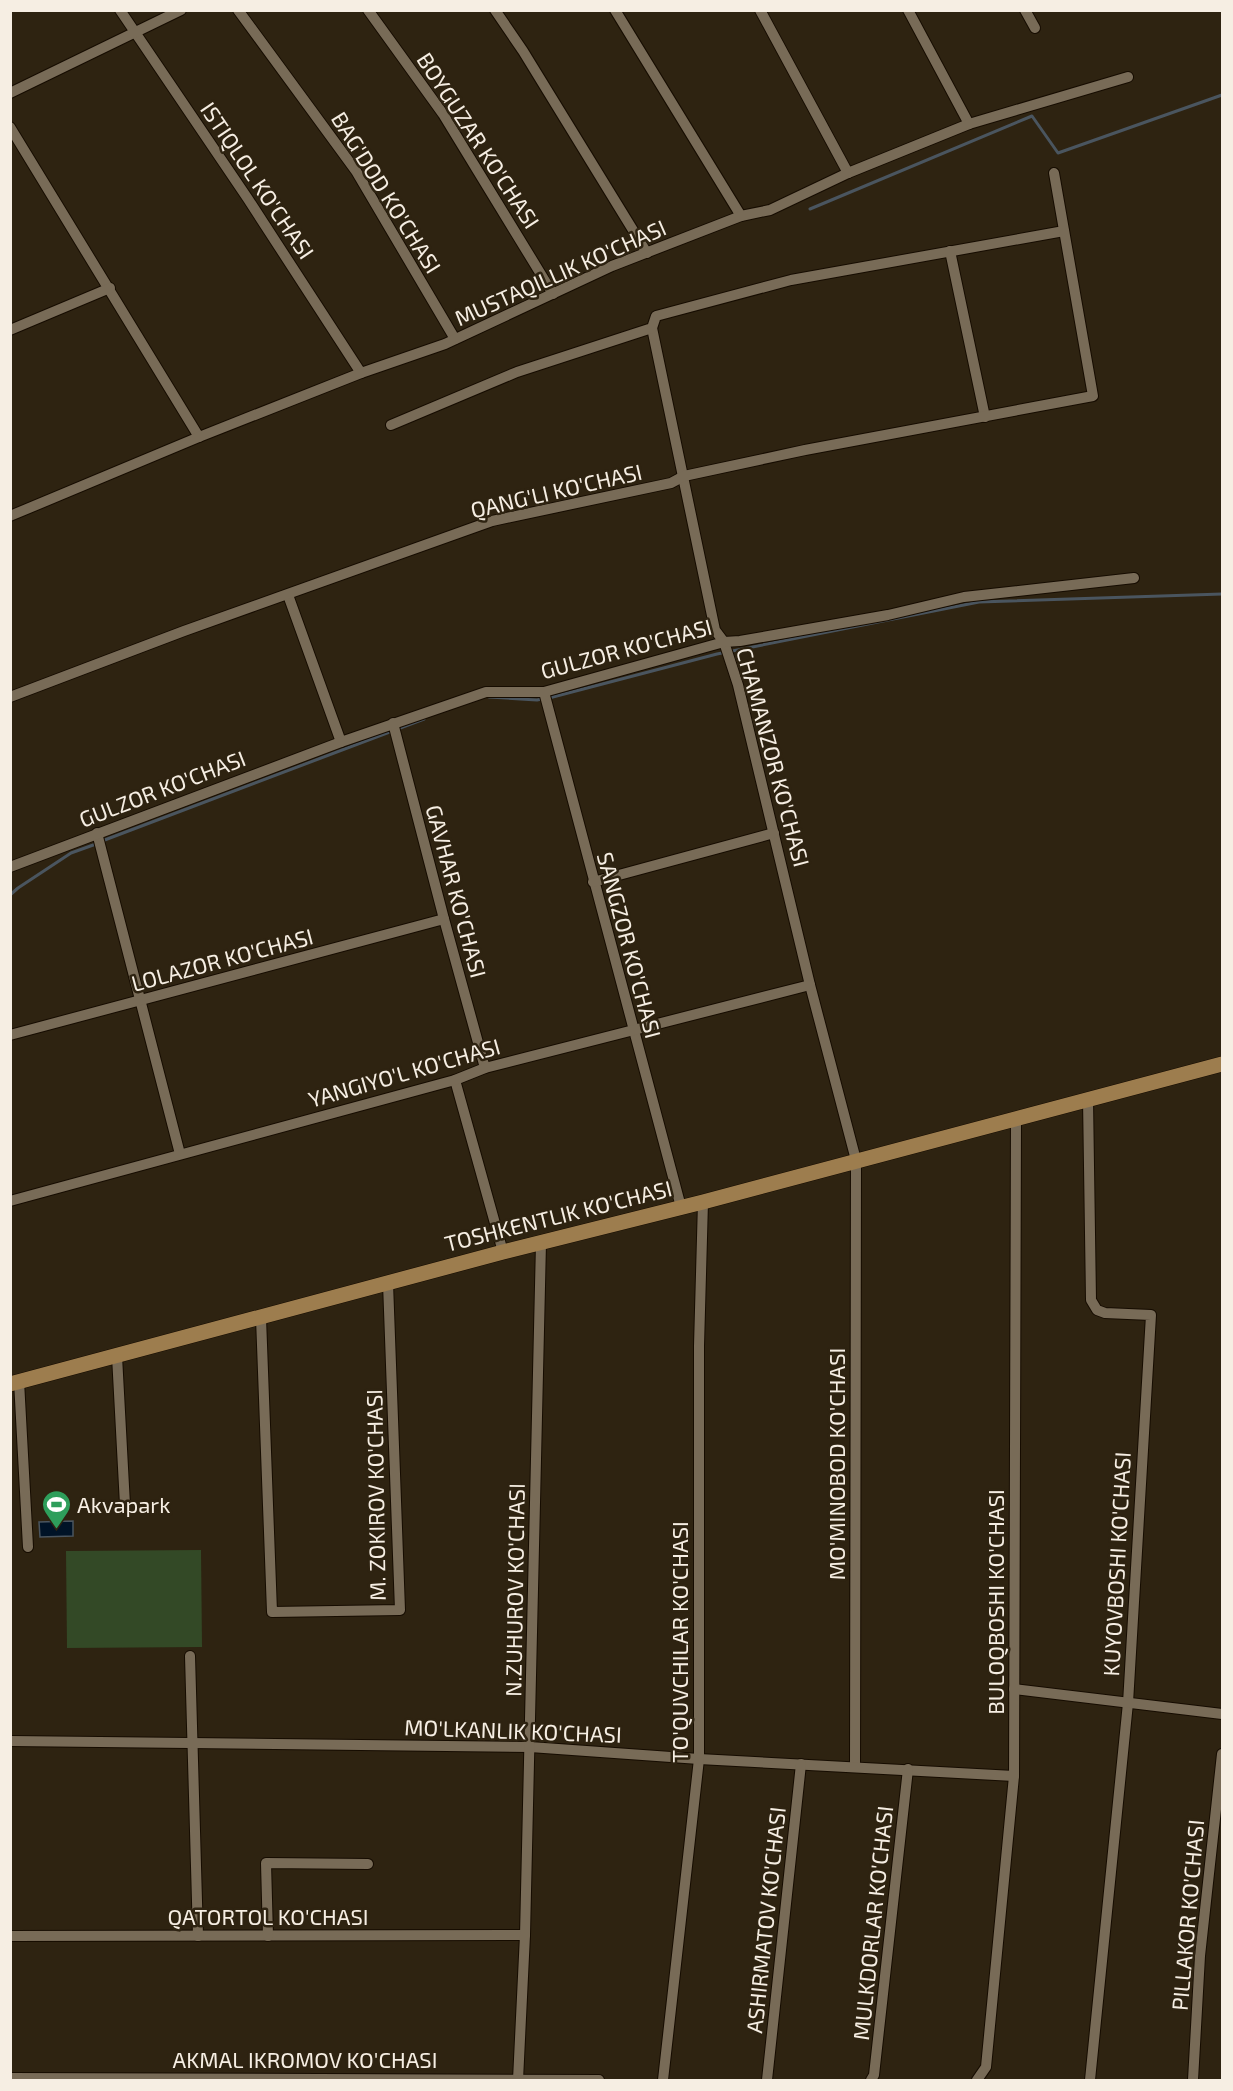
<svg xmlns="http://www.w3.org/2000/svg" width="1233" height="2091" viewBox="0 0 1233 2091" font-family="'Exo 2',sans-serif">
  <rect width="100%" height="100%" fill="#2e2311"/>
  <path fill="#334926" d="M201,1550L202,1647L67,1648L66,1551Z"/>
  <path fill="#001327" stroke="#4a555f" stroke-width="1.5" d="M73,1521V1536L40,1537L39,1522Z"/>
  <g fill="none" stroke-linecap="round" stroke-linejoin="round">
    <g stroke="#4a555f" stroke-width="3">
      <path d="M810,209L1032,116L1058,153L1222,95"/>
      <path d="M489,697L537,700L542,699"/>
      <path d="M549,698L717,654L979,602L1222,594"/>
      <path d="M102,841L424,719"/>
      <path d="M10,895L18,888L71,853L96,844"/>
    </g>
    <defs>
      <g id="minor">
        <path d="M120,10L248,199L361,373"/>
        <path d="M238,10L356,171L455,339"/>
        <path d="M368,10L443,114L553,294"/>
        <path d="M495,10L523,51L647,253"/>
        <path d="M615,10L741,216"/>
        <path d="M760,10L848,173"/>
        <path d="M908,10L969,124"/>
        <path d="M1025,10L1035,28"/>
        <path d="M10,93L181,10"/>
        <path d="M10,127L199,437"/>
        <path d="M950,251L985,417"/>
        <path d="M652,328L715,630L724,642L738,685L810,985L856,1160L855,1767"/>
        <path d="M10,330L110,288"/>
        <path d="M391,425L517,372L652,328L656,316L791,280L1064,231"/>
        <path d="M10,516L199,437L361,373L445,344L612,266L741,216L770,210L848,173L969,124L1128,77"/>
        <path d="M288,595L341,742"/>
        <path d="M544,692L681,1207"/>
        <path d="M10,697L184,631L492,521L671,483L684,476L805,450L1093,396L1054,173"/>
        <path d="M393,723L444,919L485,1068"/>
        <path d="M97,833L180,1154"/>
        <path d="M10,867L341,742L486,692H544L724,642L740,641L888,615L964,597L1134,578"/>
        <path d="M593,882L774,833"/>
        <path d="M10,1035L444,919"/>
        <path d="M455,1080L503,1252"/>
        <path d="M1088,1099L1091,1300L1097,1310L1105,1313L1151,1315L1128,1703L1090,2080"/>
        <path d="M10,1201L455,1080L485,1068L810,985"/>
        <path d="M261,1318L272,1612L400,1610L388,1283"/>
        <path d="M117,1356L125,1505"/>
        <path d="M19,1381L28,1547"/>
        <path d="M190,1656L198,1936"/>
        <path d="M1014,1689L1222,1714"/>
        <path d="M10,1741L530,1747L699,1759L1014,1776"/>
        <path d="M10,1936L525,1935"/>
        <path d="M268,1936L266,1863L368,1864"/>
        <path d="M10,2078L599,2080"/>
        <path d="M518,2080L525,1935L541,1243"/>
        <path d="M663,2080L699,1759V1346L703,1202"/>
        <path d="M767,2080L801,1764"/>
        <path d="M871,2080L874,2075L908,1769"/>
        <path d="M977,2080L986,2067L1014,1776L1016,1120"/>
        <path d="M1193,2080L1200,1956L1222,1754"/>
      </g>
      <path id="secondary" d="M10,1384L503,1252L703,1202L1222,1064"/>
    </defs>
    <use href="#minor" stroke="#160c00" stroke-width="12"/>
    <use href="#secondary" stroke="#160c00" stroke-width="16"/>
    <use href="#minor" stroke="#786b57" stroke-width="10"/>
    <use href="#secondary" stroke="#9d7d4e" stroke-width="15"/>
  </g>
  <defs>
    <symbol id="stadium-pin" viewBox="-11 -11 22 30"><path d="M0 17L-7.5 6A9.5 9.5 0 1 1 7.5 6Z" fill="#2e9e5b" stroke="#2e2311"/><path d="M0-5a6.5 5 0 1 0 0 10a6.5 5 0 1 0 0-10ZM-3.5-1.8h7v3.6h-7Z" fill="#fff"/></symbol>
  </defs>
  <g fill-rule="evenodd">
    <use href="#stadium-pin" x="40" y="1488" width="33" height="45"/>
  </g>
  <g text-anchor="middle" dominant-baseline="central" stroke-width="5" stroke-linejoin="round" paint-order="stroke">
    <g font-size="22" fill="#f6eee3" stroke="#2e2311">
      <text transform="translate(479 140) rotate(57)">BOYGUZAR KO'CHASI</text>
      <text transform="translate(258 180) rotate(56)">ISTIQLOL KO'CHASI</text>
      <text transform="translate(387 192) rotate(58)">BAG'DOD KO'CHASI</text>
      <text transform="translate(560 272) rotate(-24)">MUSTAQILLIK KO'CHASI</text>
      <text transform="translate(556 490) rotate(-13)">QANG'LI KO'CHASI</text>
      <text transform="translate(626 648) rotate(-15)">GULZOR KO'CHASI</text>
      <text transform="translate(774 757) rotate(75)">CHAMANZOR KO'CHASI</text>
      <text transform="translate(162 788) rotate(-21)">GULZOR KO'CHASI</text>
      <text transform="translate(457 891) rotate(75)">GAVHAR KO'CHASI</text>
      <text transform="translate(630 945) rotate(75)">SANGZOR KO'CHASI</text>
      <text transform="translate(222 959) rotate(-15)">LOLAZOR KO'CHASI</text>
      <text transform="translate(404 1072) rotate(-16)">YANGIYO'L KO'CHASI</text>
      <text transform="translate(558 1215) rotate(-14)">TOSHKENTLIK KO'CHASI</text>
      <text transform="translate(836 1464) rotate(-90)">MO'MINOBOD KO'CHASI</text>
      <text transform="translate(375 1495) rotate(-91)">M. ZOKIROV KO'CHASI</text>
      <text transform="translate(1116 1564) rotate(-87)">KUYOVBOSHI KO'CHASI</text>
      <text transform="translate(514 1590) rotate(-89)">N.ZUHUROV KO'CHASI</text>
      <text transform="translate(995 1602) rotate(-90)">BULOQBOSHI KO'CHASI</text>
      <text transform="translate(679 1642) rotate(-90)">TO'QUVCHILAR KO'CHASI</text>
      <text transform="translate(513 1730) rotate(2)">MO'LKANLIK KO'CHASI</text>
      <text transform="translate(1187 1915) rotate(-85)">PILLAKOR KO'CHASI</text>
      <text x="268" y="1916">QATORTOL KO'CHASI</text>
      <text transform="translate(765 1920) rotate(-84)">ASHIRMATOV KO'CHASI</text>
      <text transform="translate(872 1923) rotate(-84)">MULKDORLAR KO'CHASI</text>
      <text x="305" y="2059">AKMAL IKROMOV KO'CHASI</text>
    </g>
    <g font-size="22" fill="#f6eee3" stroke="#2e2311" text-anchor="start">
      <text x="77" y="1504">Akvapark</text>
    </g>
  </g>
  <rect width="1233" height="2091" fill="none" stroke="#f6eee3" stroke-width="24"/>
</svg>
